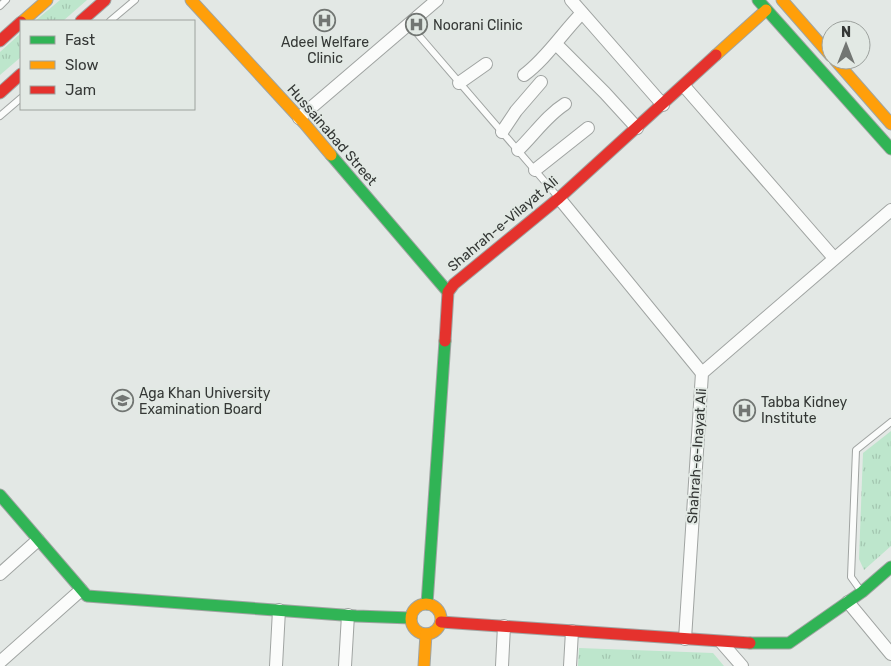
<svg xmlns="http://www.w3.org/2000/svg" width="891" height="666" viewBox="0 0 891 666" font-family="Rubik,sans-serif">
  <defs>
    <pattern id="park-tufts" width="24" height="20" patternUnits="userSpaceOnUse" patternTransform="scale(1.25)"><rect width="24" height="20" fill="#bde6cc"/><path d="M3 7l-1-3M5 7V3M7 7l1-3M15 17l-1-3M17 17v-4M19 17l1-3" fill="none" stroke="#a3c6b0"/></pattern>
  </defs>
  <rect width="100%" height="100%" fill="#e3e8e5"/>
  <g fill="url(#park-tufts)">
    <path d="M60,0H87L63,21H35Z"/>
    <path d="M21,33V57L0,75V52Z"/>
    <path d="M891,431V546L864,570L859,559L863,453Z"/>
    <path d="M579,648L713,653L724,666H578Z"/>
  </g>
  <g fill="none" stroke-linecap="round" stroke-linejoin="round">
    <defs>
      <g id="lane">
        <path d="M0,6L6,0"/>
        <path d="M110,21L135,0"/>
        <path d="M409,24L558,197"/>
        <path d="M0,116L21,98"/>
        <path d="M861,591L851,577L856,450L891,422"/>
      </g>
      <g id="street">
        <path d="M571,0L663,105"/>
        <path d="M556,44L605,93L637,128"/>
        <path d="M524,75C547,58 562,33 582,13"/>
        <path d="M459,83L486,64"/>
        <path d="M684,86L834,258"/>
        <path d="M299,118L437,0"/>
        <path d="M502,132L516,111L541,82"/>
        <path d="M518,150C534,135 546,116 565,104"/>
        <path d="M535,170L588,128"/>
        <path d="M559,198L702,373"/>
        <path d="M0,574L38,540"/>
        <path d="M848,602L891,654"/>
        <path d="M685,639L702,373L891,210"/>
        <path d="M721,642L742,666"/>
        <path d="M0,662L81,590"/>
        <path d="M276,666L279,610"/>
        <path d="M345,666L348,615"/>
        <path d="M502,666L504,626"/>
        <path d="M570,666L572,631"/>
      </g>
      <g id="fast">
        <path d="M758,0L891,149"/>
        <path d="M331,155L448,292"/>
        <path d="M0,495L87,596L356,616L411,618"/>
        <path d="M427,604L445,341"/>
        <path d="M750,643H789L862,592L891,567"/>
      </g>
      <g id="slow">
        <path d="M191,0L304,123L331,155"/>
        <path d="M782,0L831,56"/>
        <path d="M23,21L47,0"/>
        <path d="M716,55L766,10"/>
        <path d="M835,60L891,124"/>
        <circle cx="426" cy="619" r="15"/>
        <path d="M424,666L426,634"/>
      </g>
      <g id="jam">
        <path d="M81,21L105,0"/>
        <path d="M0,41L21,22"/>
        <path d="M0,93L21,74"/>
        <path d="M445,341L448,292L454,284L559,198L716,55"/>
        <path d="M441,622L750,643"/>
      </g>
    </defs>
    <use href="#lane" stroke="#a0a4a2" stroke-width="8"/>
    <use href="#street" stroke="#a0a4a2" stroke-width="14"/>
    <use href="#fast" stroke="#a0a4a2" stroke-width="13"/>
    <use href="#slow" stroke="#a0a4a2" stroke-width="13"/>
    <use href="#jam" stroke="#a0a4a2" stroke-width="13"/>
    <use href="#lane" stroke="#fbfcfb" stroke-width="6"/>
    <use href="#street" stroke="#fbfcfb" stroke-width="12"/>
    <use href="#fast" stroke="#30b455" stroke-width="11"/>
    <use href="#slow" stroke="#ff9f0a" stroke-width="11"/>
    <use href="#jam" stroke="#e5322d" stroke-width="11"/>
  </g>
  <defs>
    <symbol id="hospital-ring" viewBox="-11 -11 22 22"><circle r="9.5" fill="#e2e9e4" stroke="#727673" stroke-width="1.5"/><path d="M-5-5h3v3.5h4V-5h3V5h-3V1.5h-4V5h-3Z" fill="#727673"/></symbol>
    <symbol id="university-ring" viewBox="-11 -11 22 22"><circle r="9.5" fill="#e2e9e4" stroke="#727673" stroke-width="1.5"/><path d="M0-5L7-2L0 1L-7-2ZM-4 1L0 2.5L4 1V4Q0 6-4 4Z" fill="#727673"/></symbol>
  </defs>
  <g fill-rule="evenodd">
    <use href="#hospital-ring" x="312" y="8" width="25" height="25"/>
    <use href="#hospital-ring" x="404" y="12" width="25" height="25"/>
    <use href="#university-ring" x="110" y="388" width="25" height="25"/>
    <use href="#hospital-ring" x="732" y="398" width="25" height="25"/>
  </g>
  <g text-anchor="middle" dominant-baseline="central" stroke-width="4" stroke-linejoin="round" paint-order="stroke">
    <g font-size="14" fill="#353836" stroke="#e2e9e4" text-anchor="start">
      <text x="433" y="25">Noorani Clinic</text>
      <text x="325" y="42" text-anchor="middle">Adeel Welfare<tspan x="325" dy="16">Clinic</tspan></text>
      <text x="139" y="393">Aga Khan University<tspan x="139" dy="16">Examination Board</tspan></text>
      <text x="761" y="402">Tabba Kidney<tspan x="761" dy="16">Institute</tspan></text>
    </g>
    <g font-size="14" fill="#353836" stroke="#e2e9e4">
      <text transform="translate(332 135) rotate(49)">Hussainabad Street</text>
      <text transform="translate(503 224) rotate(-40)">Shahrah-e-Vilayat Ali</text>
      <text transform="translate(697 456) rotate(-86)">Shahrah-e-Inayat Ali</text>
    </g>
  </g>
  <rect x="20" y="20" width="175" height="90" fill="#e2e9e4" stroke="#9da29e"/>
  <rect x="30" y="36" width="25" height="8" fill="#30b455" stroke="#9da29e"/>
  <text x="65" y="45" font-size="15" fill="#353836">Fast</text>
  <rect x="30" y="61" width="25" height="8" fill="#ff9f0a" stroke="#9da29e"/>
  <text x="65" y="70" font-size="15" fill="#353836">Slow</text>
  <rect x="30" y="86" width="25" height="8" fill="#e5322d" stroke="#9da29e"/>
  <text x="65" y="95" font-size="15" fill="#353836">Jam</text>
  <g transform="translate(846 45)"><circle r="24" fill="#e2e9e4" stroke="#9da29e"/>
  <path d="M0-4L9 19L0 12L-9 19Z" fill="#727673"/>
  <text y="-8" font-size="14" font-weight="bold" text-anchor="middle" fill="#353836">N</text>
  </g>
</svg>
